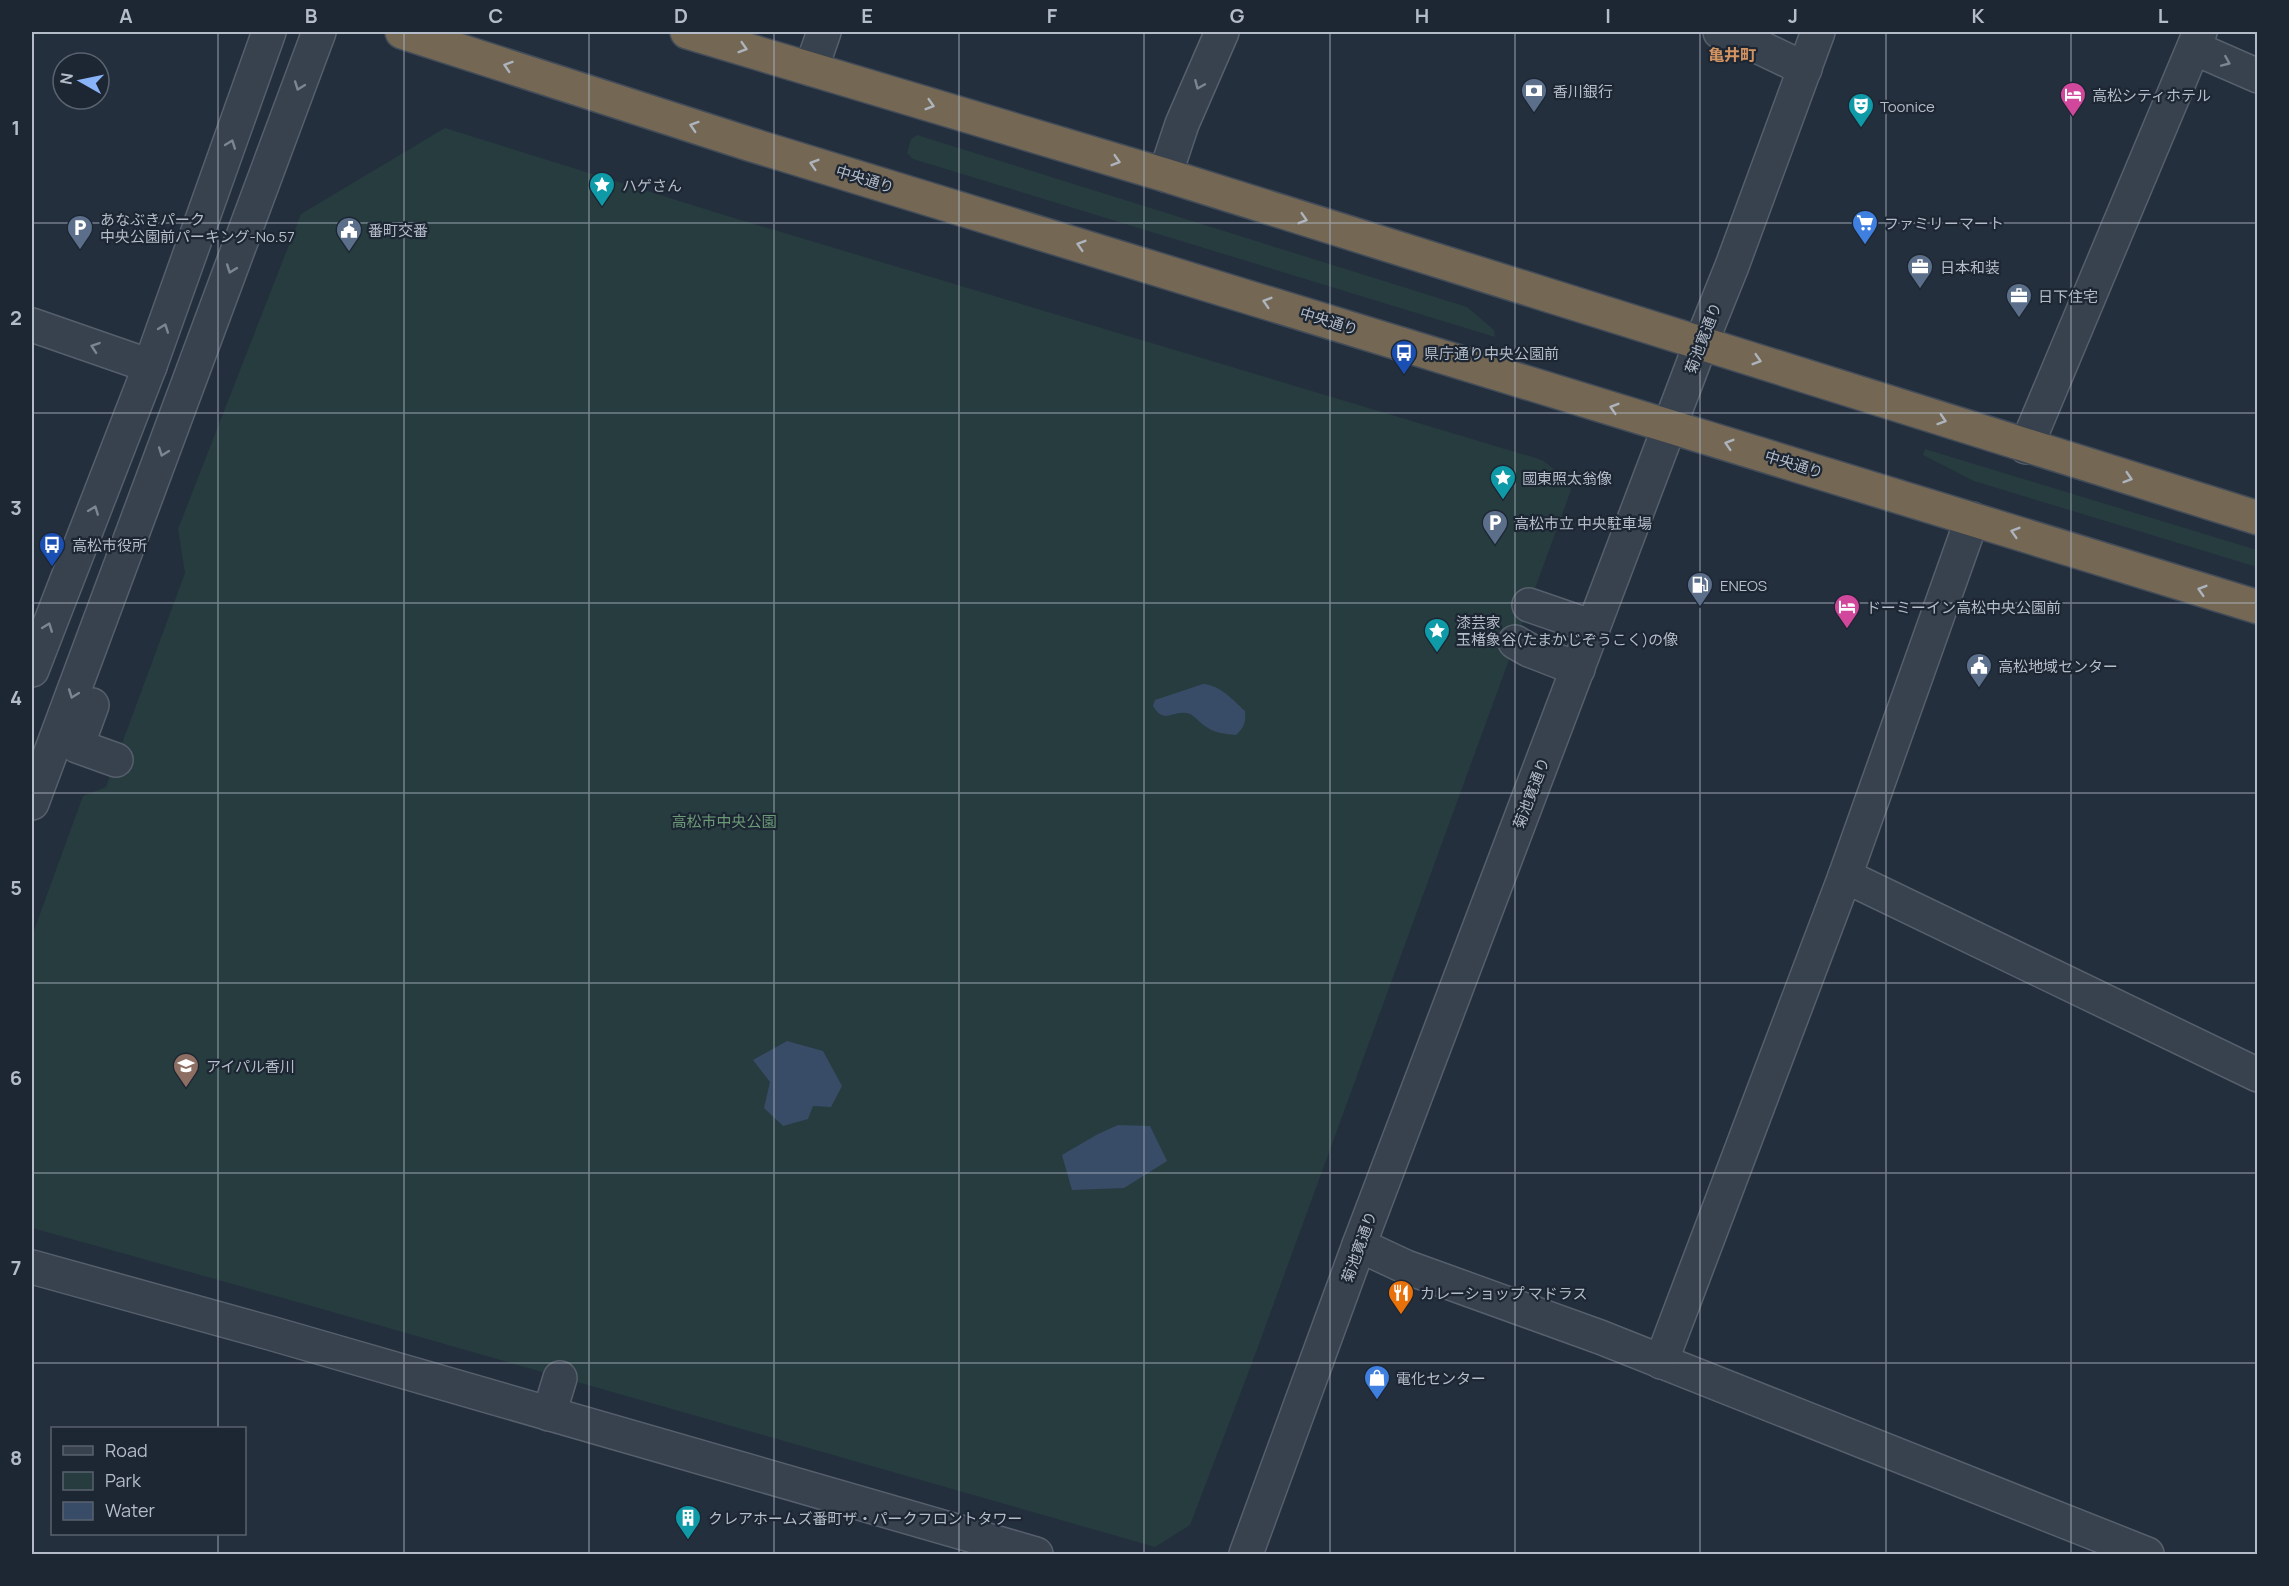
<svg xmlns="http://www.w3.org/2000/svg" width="2289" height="1586" viewBox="0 0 2289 1586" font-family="Manrope,'Noto Sans JP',sans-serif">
  <rect width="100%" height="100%" fill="#242f3e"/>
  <g fill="#263c3f">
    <path d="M445,128L721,214L1542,460L1563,476L1571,490L1252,1363L1190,1525L1155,1547L308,1305L32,1228V936L83,796L106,787L185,573L178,529L301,214Z"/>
    <path d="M917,135L1467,307L1494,330L1495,337L913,159L907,153L911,139Z"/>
    <path d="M1925,449L2257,550V567L1974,481L1923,455Z"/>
  </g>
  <g fill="#394c67">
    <path d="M1203,684C1220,685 1233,700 1245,711C1246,721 1245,727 1236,735C1225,734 1214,733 1205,726C1200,723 1196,717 1190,714C1174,708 1165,726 1153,706L1155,700Z"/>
    <path d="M787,1041L823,1051L842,1086L831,1107L813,1106L808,1119L783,1126L764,1108L770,1082L753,1060Z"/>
    <path d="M1118,1125L1150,1126L1167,1161L1124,1188L1072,1190L1062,1155L1098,1134Z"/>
  </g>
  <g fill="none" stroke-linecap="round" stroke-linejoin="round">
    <defs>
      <g id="minor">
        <path d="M1720,32L1757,46L1805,69"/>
        <path d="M2194,48L2258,76"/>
        <path d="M811,69L824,32"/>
        <path d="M1165,175L1182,124L1222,32"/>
        <path d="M32,325L150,366"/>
        <path d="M2026,447L2200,32"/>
        <path d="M1529,605L1593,627"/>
        <path d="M1515,642L1529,650L1578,669"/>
        <path d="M32,670L150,366L269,32"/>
        <path d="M92,705L77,746L116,760"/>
        <path d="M32,803L319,32"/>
        <path d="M1845,876L2258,1075"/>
        <path d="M1359,1245L1406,1267L1600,1337L2147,1554"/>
        <path d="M32,1267L270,1333L1036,1554"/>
        <path d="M1661,1362L1845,876L1972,519"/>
        <path d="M549,1414L560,1378"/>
        <path d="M1246,1554L1359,1245L1701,343L1732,266L1818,32"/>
      </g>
      <g id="highway">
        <path d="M402,32L749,144L2258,607"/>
        <path d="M687,32L1165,175L2258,518"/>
      </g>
    </defs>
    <use href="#minor" stroke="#565f6c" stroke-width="36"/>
    <use href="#highway" stroke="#434c59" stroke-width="36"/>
    <use href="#minor" stroke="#38414e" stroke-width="33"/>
    <use href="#highway" stroke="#746855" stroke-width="33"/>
  </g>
  <defs><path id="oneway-chevron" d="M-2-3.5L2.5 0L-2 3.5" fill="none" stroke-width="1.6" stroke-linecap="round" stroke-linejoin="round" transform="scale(1.5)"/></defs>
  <g stroke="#aeb4bd">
    <use href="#oneway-chevron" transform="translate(743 48) rotate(17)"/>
    <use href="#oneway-chevron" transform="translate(508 66) rotate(-162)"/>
    <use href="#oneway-chevron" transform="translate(930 105) rotate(17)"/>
    <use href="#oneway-chevron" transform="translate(694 126) rotate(-162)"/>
    <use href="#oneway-chevron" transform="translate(1116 161) rotate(17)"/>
    <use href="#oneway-chevron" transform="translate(814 164) rotate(-163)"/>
    <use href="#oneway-chevron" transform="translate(1303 219) rotate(17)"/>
    <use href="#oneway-chevron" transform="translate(1081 245) rotate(-163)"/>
    <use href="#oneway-chevron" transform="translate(1267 302) rotate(-163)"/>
    <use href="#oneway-chevron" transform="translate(1757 360) rotate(17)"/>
    <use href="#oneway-chevron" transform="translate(1614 408) rotate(-163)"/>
    <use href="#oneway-chevron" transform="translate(1942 420) rotate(18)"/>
    <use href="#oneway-chevron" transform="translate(1729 444) rotate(-163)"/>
    <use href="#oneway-chevron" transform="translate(2128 478) rotate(17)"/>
    <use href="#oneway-chevron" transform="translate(2015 532) rotate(-163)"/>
    <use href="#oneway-chevron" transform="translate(2202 590) rotate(-163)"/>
  </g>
  <g stroke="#7c8592">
    <use href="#oneway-chevron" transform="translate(2226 62) rotate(23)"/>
    <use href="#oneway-chevron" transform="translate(1199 85) rotate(113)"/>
    <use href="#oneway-chevron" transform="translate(299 86) rotate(110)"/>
    <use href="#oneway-chevron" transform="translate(231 144) rotate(-70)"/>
    <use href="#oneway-chevron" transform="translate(231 269) rotate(110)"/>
    <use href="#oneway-chevron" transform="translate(164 328) rotate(-70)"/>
    <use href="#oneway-chevron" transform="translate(95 347) rotate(-161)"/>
    <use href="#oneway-chevron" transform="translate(163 452) rotate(110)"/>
    <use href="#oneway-chevron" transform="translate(94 510) rotate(-69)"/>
    <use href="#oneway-chevron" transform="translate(48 627) rotate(-69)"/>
    <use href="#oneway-chevron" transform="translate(73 694) rotate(110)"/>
  </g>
  <path fill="none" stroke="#b4bcc9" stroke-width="1.5" stroke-opacity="0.55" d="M218,32V1428M404,32V1554M589,32V1554M774,32V1554M959,32V1554M1144,32V1554M1330,32V1554M1515,32V1554M1700,32V1554M1886,32V1554M2071,32V1554M32,223H2258M32,413H2258M32,603H2258M32,793H2258M32,983H2258M32,1173H2258M32,1363H2258M218,1534V1554"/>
  <defs>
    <symbol id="bank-pin" viewBox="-11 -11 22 30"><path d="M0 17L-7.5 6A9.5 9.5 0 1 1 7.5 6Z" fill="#5c6f8a" stroke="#1d2633"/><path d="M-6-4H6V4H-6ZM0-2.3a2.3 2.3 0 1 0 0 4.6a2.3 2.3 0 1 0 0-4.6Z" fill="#fff"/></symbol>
    <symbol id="hotel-pin" viewBox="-11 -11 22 30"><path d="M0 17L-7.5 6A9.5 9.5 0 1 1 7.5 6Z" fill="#d1479c" stroke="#1d2633"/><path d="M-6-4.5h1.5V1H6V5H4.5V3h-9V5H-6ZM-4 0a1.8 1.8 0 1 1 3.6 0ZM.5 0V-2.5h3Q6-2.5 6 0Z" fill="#fff"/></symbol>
    <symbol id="theatre-pin" viewBox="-11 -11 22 30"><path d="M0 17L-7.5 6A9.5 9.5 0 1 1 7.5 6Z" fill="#0f9aa8" stroke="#1d2633"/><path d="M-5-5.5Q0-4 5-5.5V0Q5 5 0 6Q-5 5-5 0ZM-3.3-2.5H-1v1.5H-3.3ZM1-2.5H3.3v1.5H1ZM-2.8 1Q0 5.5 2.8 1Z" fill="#fff"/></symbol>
    <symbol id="sight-pin" viewBox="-11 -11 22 30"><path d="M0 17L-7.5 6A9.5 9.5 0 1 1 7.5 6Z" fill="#0f9aa8" stroke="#1d2633"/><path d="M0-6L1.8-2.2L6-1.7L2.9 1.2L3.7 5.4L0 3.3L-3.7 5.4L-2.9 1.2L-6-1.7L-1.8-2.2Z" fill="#fff"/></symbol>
    <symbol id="supermarket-pin" viewBox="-11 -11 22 30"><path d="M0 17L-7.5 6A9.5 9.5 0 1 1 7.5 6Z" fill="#3f7fe0" stroke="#1d2633"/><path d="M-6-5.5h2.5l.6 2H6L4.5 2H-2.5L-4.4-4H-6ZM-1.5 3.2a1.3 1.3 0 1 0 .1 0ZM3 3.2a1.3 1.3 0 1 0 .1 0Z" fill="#fff"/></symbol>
    <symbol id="parking-pin" viewBox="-11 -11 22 30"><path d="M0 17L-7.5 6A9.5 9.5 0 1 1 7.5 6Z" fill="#5c6f8a" stroke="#1d2633"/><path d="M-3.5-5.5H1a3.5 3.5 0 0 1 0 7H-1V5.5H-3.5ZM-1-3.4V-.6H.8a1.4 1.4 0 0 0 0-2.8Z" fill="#fff"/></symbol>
    <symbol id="civic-pin" viewBox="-11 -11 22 30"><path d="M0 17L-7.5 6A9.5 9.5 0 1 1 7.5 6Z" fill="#5c6f8a" stroke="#1d2633"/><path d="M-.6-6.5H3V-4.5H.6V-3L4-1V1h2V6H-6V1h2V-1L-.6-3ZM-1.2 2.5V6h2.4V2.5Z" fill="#fff"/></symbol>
    <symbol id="office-pin" viewBox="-11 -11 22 30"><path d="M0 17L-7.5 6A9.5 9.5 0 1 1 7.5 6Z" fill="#5c6f8a" stroke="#1d2633"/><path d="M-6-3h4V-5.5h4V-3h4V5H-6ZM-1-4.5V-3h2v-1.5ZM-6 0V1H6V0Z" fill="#fff"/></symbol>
    <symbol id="bus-pin" viewBox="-11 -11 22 30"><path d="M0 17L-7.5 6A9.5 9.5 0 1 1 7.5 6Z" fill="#1a4fb4" stroke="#1d2633"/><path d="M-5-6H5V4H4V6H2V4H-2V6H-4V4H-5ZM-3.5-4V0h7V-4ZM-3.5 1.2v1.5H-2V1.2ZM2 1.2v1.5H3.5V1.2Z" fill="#fff"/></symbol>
    <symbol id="fuel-pin" viewBox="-11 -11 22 30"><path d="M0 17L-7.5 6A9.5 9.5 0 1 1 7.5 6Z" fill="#5c6f8a" stroke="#1d2633"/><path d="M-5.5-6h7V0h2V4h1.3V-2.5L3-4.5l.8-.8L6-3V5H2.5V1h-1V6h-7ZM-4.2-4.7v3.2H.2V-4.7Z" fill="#fff"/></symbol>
    <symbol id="school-pin" viewBox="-11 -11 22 30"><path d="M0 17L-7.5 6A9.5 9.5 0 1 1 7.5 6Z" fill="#8d6e63" stroke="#1d2633"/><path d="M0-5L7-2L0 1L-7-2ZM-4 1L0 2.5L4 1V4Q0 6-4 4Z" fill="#fff"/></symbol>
    <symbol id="restaurant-pin" viewBox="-11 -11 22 30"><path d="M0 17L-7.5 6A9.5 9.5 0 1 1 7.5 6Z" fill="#e8710a" stroke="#1d2633"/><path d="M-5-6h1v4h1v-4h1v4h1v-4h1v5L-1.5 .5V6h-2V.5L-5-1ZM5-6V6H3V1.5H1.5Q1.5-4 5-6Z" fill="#fff"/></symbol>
    <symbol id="shop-pin" viewBox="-11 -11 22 30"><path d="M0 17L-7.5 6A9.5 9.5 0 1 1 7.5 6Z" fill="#3f7fe0" stroke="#1d2633"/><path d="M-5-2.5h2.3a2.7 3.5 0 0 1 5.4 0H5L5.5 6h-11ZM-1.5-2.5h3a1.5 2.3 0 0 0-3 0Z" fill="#fff"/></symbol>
    <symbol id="building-pin" viewBox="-11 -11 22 30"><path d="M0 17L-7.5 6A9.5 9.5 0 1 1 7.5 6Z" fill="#0f9aa8" stroke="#1d2633"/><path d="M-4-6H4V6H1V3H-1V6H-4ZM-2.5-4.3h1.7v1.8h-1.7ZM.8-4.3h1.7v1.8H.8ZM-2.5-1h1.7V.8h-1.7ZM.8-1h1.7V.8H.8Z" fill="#fff"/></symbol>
  </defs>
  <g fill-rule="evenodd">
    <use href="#bank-pin" x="1519" y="76" width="30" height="40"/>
    <use href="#hotel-pin" x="2058" y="80" width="30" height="40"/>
    <use href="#theatre-pin" x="1846" y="91" width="30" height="40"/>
    <use href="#sight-pin" x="587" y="170" width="30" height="40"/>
    <use href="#supermarket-pin" x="1850" y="208" width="30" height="40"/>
    <use href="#parking-pin" x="65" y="213" width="30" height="40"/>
    <use href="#civic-pin" x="334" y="215" width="30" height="40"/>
    <use href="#office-pin" x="1905" y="252" width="30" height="40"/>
    <use href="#office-pin" x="2004" y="281" width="30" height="40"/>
    <use href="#bus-pin" x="1389" y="338" width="30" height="40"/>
    <use href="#sight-pin" x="1488" y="463" width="30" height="40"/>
    <use href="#parking-pin" x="1480" y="508" width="30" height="40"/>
    <use href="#bus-pin" x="37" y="530" width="30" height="40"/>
    <use href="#fuel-pin" x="1685" y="570" width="30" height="40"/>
    <use href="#hotel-pin" x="1832" y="592" width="30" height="40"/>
    <use href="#sight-pin" x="1422" y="616" width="30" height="40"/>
    <use href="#civic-pin" x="1964" y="651" width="30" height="40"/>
    <use href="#school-pin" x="171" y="1051" width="30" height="40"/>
    <use href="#restaurant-pin" x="1386" y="1278" width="30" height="40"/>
    <use href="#shop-pin" x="1362" y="1363" width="30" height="40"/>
    <use href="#building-pin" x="673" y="1503" width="30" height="40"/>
  </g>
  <g text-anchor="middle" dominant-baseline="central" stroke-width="4.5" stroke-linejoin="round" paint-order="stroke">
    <g font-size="15" fill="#b4bcc9" stroke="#1d2633" text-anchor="start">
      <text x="1553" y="91">香川銀行</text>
      <text x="2092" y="95">高松シティホテル</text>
      <text x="1880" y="106">Toonice</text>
      <text x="622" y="185">ハゲさん</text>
      <text x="100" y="219">あなぶきパーク<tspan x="100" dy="17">中央公園前パーキング-No.57</tspan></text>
      <text x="1884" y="223">ファミリーマート</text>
      <text x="368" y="230">番町交番</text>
      <text x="1940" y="267">日本和装</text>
      <text x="2038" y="296">日下住宅</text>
      <text x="1424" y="353">県庁通り中央公園前</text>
      <text x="1522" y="478">國東照太翁像</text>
      <text x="1514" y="523">高松市立 中央駐車場</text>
      <text x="72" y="545">高松市役所</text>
      <text x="1720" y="585">ENEOS</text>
      <text x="1866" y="607">ドーミーイン高松中央公園前</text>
      <text x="1456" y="622">漆芸家<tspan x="1456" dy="17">玉楮象谷(たまかじぞうこく)の像</tspan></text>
      <text x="1998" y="666">高松地域センター</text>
      <text x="206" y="1066">アイパル香川</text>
      <text x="1420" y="1293">カレーショップ マドラス</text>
      <text x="1396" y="1378">電化センター</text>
      <text x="708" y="1518">クレアホームズ番町ザ・パークフロントタワー</text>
    </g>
    <g font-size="15" fill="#b4bcc9" stroke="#1d2633">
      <text transform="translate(865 179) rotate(17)">中央通り</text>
      <text transform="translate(1329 321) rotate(17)">中央通り</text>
      <text transform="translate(1703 338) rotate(-69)">菊池寛通り</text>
      <text transform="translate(1794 464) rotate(17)">中央通り</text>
      <text transform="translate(1531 793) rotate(-69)">菊池寛通り</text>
      <text transform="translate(1359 1247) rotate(-70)">菊池寛通り</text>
    </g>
    <g font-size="15" fill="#6b9a76" stroke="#1d2633">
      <text x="724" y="821">高松市中央公園</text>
    </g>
    <g font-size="16" font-weight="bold" fill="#d59563" stroke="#1d2633">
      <text x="1732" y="55">亀井町</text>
    </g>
  </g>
  <rect width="2289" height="1586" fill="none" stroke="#1d2633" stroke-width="66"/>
  <rect x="51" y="1427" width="195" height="108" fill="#1d2633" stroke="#59626f" stroke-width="1.5"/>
  <rect x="63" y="1446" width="30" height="9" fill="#38414e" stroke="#59626f" stroke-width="1.5"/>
  <text x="105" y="1457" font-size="18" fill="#b4bcc9">Road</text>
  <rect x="63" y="1472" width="30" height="18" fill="#263c3f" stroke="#59626f" stroke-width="1.5"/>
  <text x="105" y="1487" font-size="18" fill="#b4bcc9">Park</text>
  <rect x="63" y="1502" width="30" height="18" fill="#394c67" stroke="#59626f" stroke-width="1.5"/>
  <text x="105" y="1517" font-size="18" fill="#b4bcc9">Water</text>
  <g transform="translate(81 81) rotate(279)"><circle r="28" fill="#1d2633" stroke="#59626f" stroke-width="1.5"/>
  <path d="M0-4.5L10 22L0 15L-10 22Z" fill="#8ab4f8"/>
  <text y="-9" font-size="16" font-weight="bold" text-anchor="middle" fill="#b4bcc9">N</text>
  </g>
  <rect x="33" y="33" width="2223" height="1520" fill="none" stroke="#b4bcc9" stroke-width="2"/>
  <g font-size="20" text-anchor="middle" font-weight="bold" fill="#b4bcc9">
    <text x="126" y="23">A</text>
    <text x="311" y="23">B</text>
    <text x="496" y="23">C</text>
    <text x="681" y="23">D</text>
    <text x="867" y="23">E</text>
    <text x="1052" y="23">F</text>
    <text x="1237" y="23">G</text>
    <text x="1422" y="23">H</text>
    <text x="1608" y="23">I</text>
    <text x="1793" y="23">J</text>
    <text x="1978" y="23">K</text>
    <text x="2163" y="23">L</text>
    <text x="16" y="135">1</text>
    <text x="16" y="325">2</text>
    <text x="16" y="515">3</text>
    <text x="16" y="705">4</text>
    <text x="16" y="895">5</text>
    <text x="16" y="1085">6</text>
    <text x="16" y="1275">7</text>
    <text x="16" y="1465">8</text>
  </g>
</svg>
